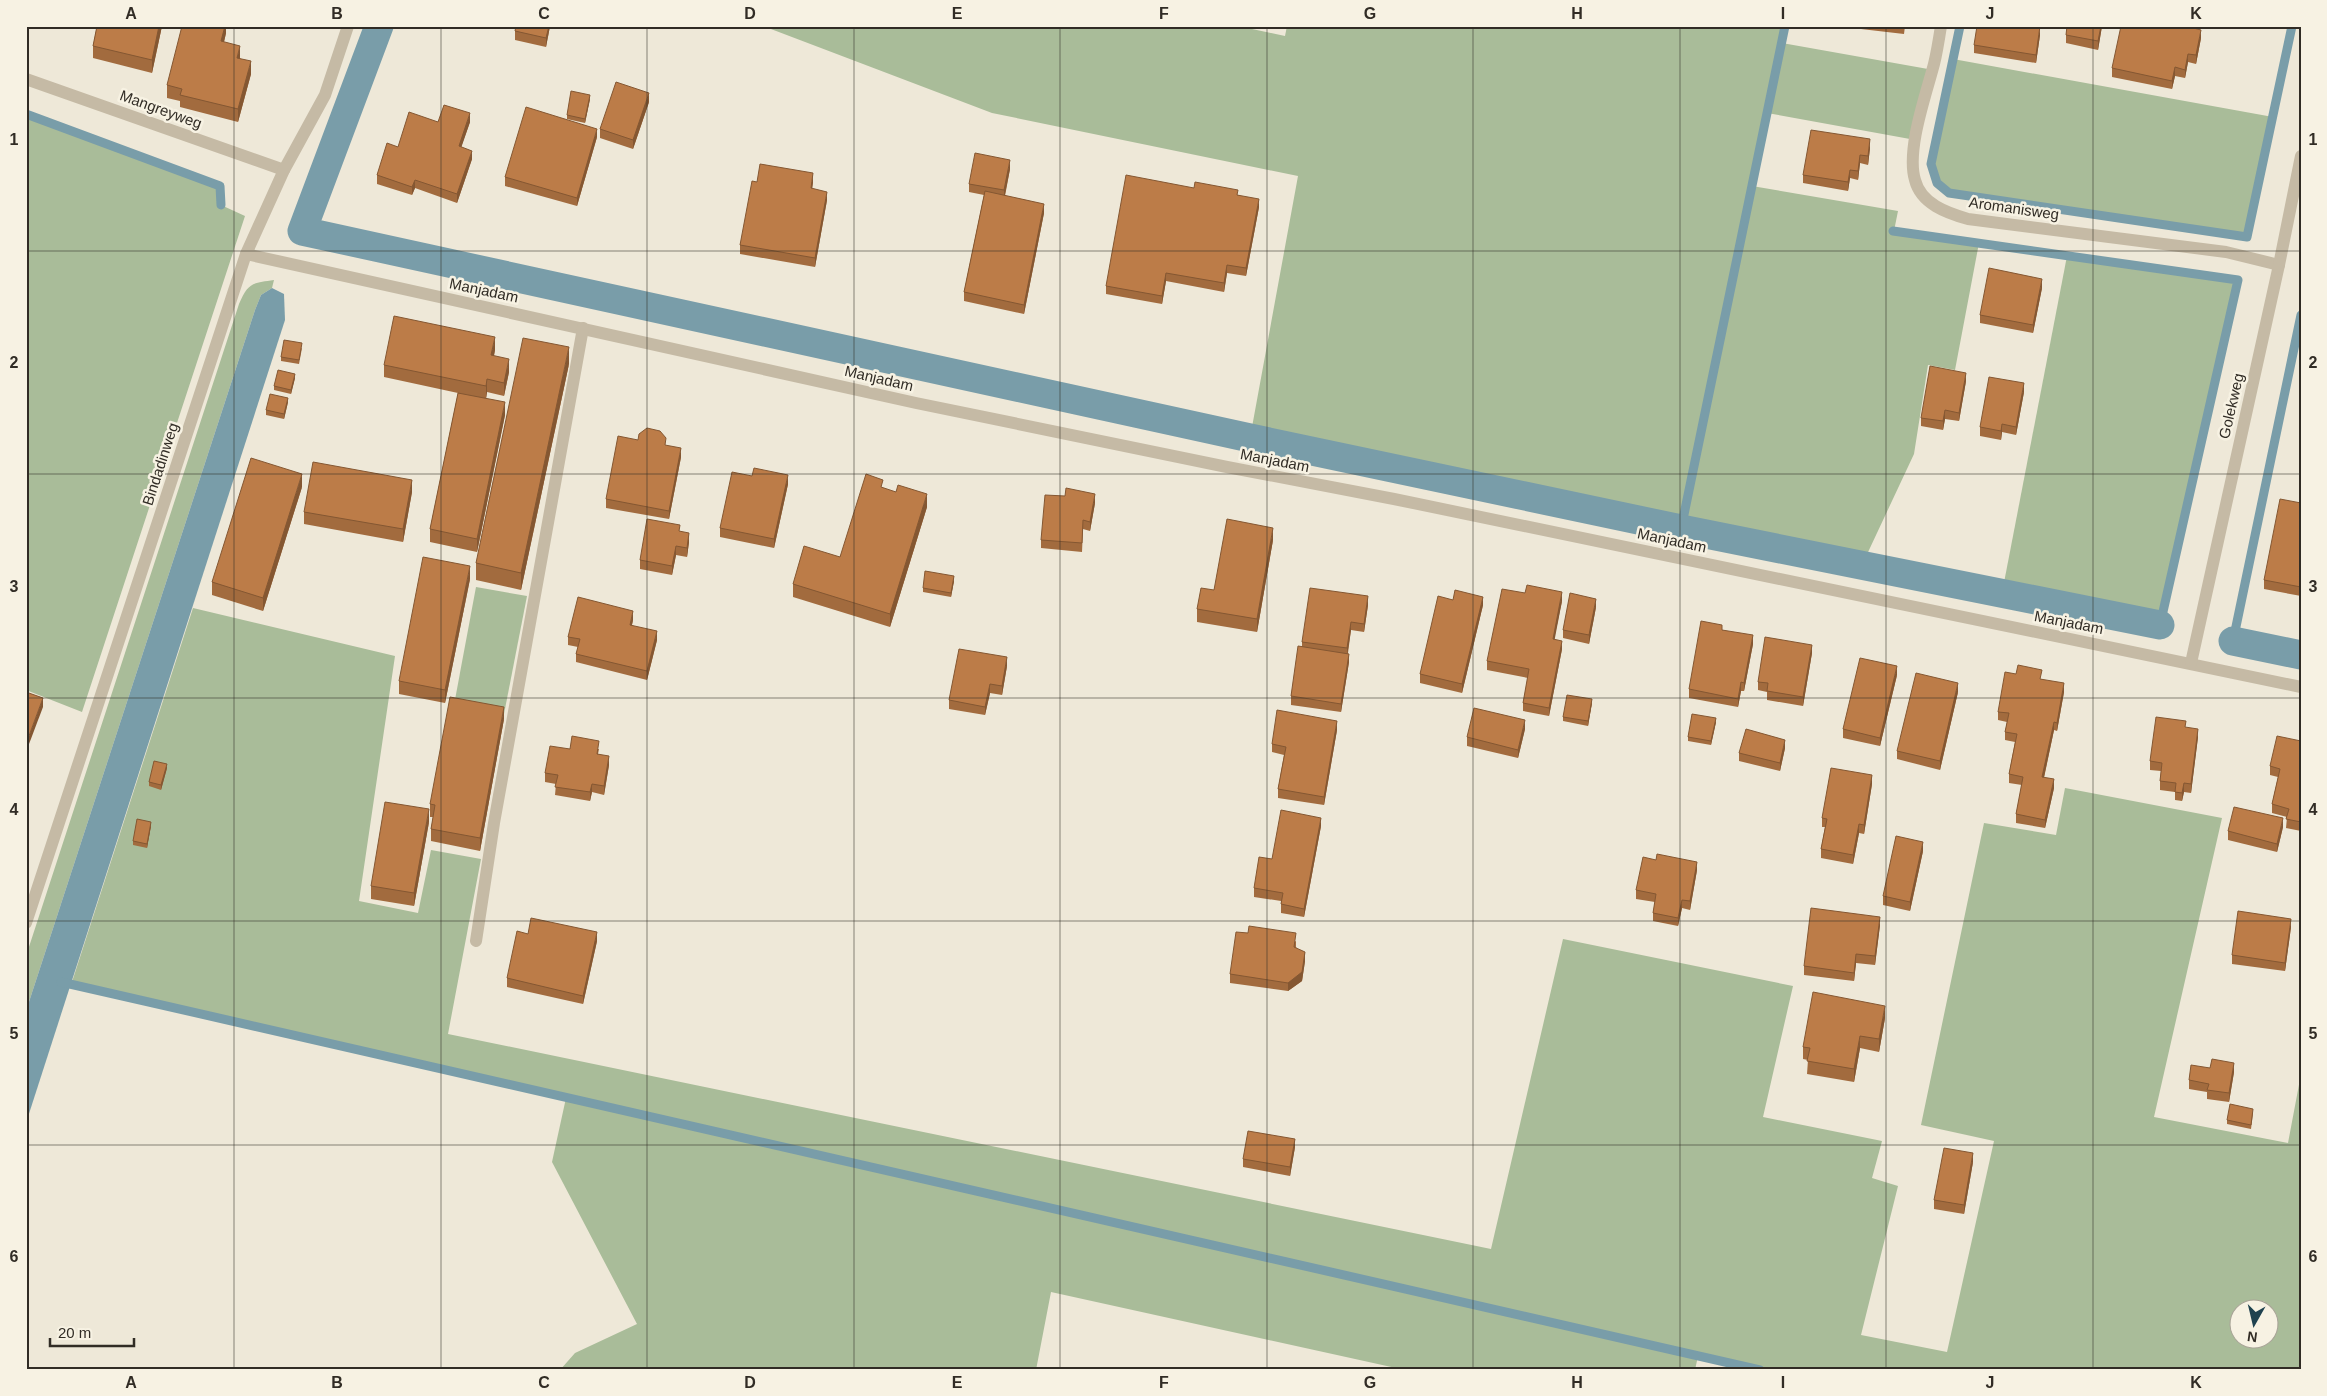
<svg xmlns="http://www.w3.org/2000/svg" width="2327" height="1396" viewBox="0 0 2327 1396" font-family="Helvetica,sans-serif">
  <rect width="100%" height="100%" fill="#eee8d8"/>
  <g fill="#a9bc99" fill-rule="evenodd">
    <path d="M763,26H1238L1285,36L1287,26H1785L1782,43L1928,69L1910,139L1767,113L1752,186L1898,211L1894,231L1979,243L1955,370L1928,365L1914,454L1862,565L1250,438L1298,176L992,113Z"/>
    <path d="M1953,59L2273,117L2247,237L1949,193L1937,183L1931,164Z"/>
    <path d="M26,114L220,186L221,205L245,216L82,712L26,690Z"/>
    <path d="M2067,256L2238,280L2160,625L2002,593Z"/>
    <path d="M274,280L272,288L261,295L255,310L26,1011V956L239,304C248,283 252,283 274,280Z"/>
    <path d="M476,587L527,596L504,714L454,705Z"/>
    <path d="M193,608L395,656L359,901L418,913L431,850L481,859L448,1034L1491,1249L1563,939L1793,986L1763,1117L1882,1141L1872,1178L1898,1186L1861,1335L1947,1352L1994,1141L1921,1125L1984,823L2056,835L2065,788L2222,818L2154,1117L2288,1143L2301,1074V1370H1760L1698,1356L1695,1370H1405L1051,1292L1036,1370H560L575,1353L637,1324L552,1162L566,1098L71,985ZM2240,1308H2270V1338H2240Z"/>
  </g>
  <path fill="#799da9" d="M272,288L284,294L285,320L26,1123V1011L255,310L261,295Z"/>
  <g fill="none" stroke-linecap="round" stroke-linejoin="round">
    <g stroke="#799da9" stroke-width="9">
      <path d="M1960,26L1931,164L1937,183L1949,193L2247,237L2292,26"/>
      <path d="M26,114L220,186L221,205"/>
      <path d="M1893,231L2238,280L2160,625"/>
      <path d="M1681,529L1785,26"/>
      <path d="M2233,641L2301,315"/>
      <path d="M61,982L1760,1370"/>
    </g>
    <g stroke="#799da9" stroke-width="29">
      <path d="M379,26L302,231L1250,438L1681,529L2160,625"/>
      <path d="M2233,641L2301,655"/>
    </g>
    <g stroke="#c5baa5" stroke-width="12">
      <path d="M1941,26C1939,39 1937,52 1934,64C1926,95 1906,150 1915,180C1921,204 1947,213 1968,219L2226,252L2279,265"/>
      <path d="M26,79L284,170"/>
      <path d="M246,254L916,403L1227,467L1394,499L2301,687"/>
      <path d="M2191,663L2279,265L2301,156"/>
      <path d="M26,923L246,254L284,170L325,95L348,26"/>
      <path d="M476,941L494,823L583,328"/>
    </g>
  </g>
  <g fill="#a26b3e">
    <path d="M97,26H162L152,73L93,58V46Z"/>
    <path d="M226,26V33L224,42L240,58L251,74L238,122L180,107V101L167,98V85Z"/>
    <path d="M550,26L546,47L515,40V31Z"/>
    <path d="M1861,26H1905L1904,34L1861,29Z"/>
    <path d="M2058,26H2102L2098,50L2066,43V35L2067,28Z"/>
    <path d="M2241,26H2251V28Z"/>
    <path d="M2040,35L2036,63L1974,53V45Z"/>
    <path d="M2201,38L2196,64L2188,62L2185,78L2175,76L2172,89L2112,77V68Z"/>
    <path d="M590,99L585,123L567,119V115Z"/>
    <path d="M649,102L633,149L600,138V129Z"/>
    <path d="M438,122H470L461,147L472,159L457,203L415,188L412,195L377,184V175L398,147Z"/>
    <path d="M597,137L577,206L505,186V177Z"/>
    <path d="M1870,148L1868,165L1860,163L1858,180L1850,178L1848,191L1803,183V175Z"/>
    <path d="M1010,169L1005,196L1044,213L1024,314L964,301V292L984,195L969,192V184Z"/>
    <path d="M757,182H813L812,189L827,200L815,267L740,254V245Z"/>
    <path d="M1194,188L1238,195L1259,207L1246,276L1227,273L1224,292L1166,281L1162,304L1106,294V286Z"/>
    <path d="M2042,288L2033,333L1980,323V315Z"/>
    <path d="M302,348L299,364L281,361V357Z"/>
    <path d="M495,350L494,356L509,372L504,396L487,392L486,398L505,415L477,552L430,542V529L458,393L384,377V365Z"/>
    <path d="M569,364L521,590L476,580V563Z"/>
    <path d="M295,378L291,394L274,390V386Z"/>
    <path d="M1966,381L1959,421L1945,419L1943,430L1921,426V418Z"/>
    <path d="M2024,392L2016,435L2002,432L2001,440L1980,436V427Z"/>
    <path d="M288,402L284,419L266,415V410Z"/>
    <path d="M666,446L681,457L669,519L606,508V499Z"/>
    <path d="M752,476L788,484L774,548L720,537V528Z"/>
    <path d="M302,487L263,611L212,595V582Z"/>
    <path d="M883,488L927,507L890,627L793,597V584L840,557Z"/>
    <path d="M412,492L403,542L304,524V512Z"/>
    <path d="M1095,503L1090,531L1083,529L1082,552L1041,548V540Z"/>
    <path d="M2301,503V596L2264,589V580Z"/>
    <path d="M680,531L689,542L687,557L676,555L672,575L640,569V560Z"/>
    <path d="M1273,540L1257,632L1197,622V609L1214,590Z"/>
    <path d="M470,579L445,703L399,694V681Z"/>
    <path d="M954,581L951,597L923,592V588Z"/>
    <path d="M1453,600L1483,605L1462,693L1420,683V674Z"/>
    <path d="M1562,601L1554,639L1562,649L1549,716L1523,711V703L1528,678L1487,670V661Z"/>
    <path d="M1368,605L1364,632L1351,630L1348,653L1349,662L1341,712L1291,705V696L1302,647V642Z"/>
    <path d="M1596,607L1589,644L1563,638V630Z"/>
    <path d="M633,620L632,625L657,640L647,680L576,662V654L578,647L568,645V637Z"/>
    <path d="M1722,630L1753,644L1744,691H1741L1738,707L1689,698V689Z"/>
    <path d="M1812,653L1803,706L1767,700V692L1758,690V682Z"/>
    <path d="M1007,666L1002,695L990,693L985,715L949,709V700Z"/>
    <path d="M1897,675L1880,746L1843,738V729Z"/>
    <path d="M2041,679L2064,692L2057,731L2054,730L2044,778L2054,788L2045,828L2016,823V814L2022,785L2009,783V774L2015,742L2005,740V732L2007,722L1998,720V712Z"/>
    <path d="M1958,692L1940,770L1897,759V751Z"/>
    <path d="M1592,703L1588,726L1563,721V717Z"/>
    <path d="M504,719L480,851L431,841V829L433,817H430V804Z"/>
    <path d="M1716,722L1711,745L1688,741V737Z"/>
    <path d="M2186,728L2198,737L2191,793L2184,792L2182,801L2175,800V792L2160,790V781L2161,771L2150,770V761Z"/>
    <path d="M1525,729L1518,758L1467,746V737Z"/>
    <path d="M1337,730L1324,805L1278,798V789L1284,755L1272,752V744Z"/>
    <path d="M2301,741V831L2286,828L2287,817L2272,813V804L2278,777L2270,775V766Z"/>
    <path d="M1785,748L1780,771L1739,761V753Z"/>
    <path d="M570,749H599L598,754L609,765L604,795L592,792L590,801L555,795L556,784L545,782V773Z"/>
    <path d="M167,768L161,790L149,786V782Z"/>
    <path d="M1872,784L1864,834L1859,833L1853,864L1821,858V849L1825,827H1822V818Z"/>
    <path d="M429,822L414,906L371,899V886Z"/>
    <path d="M151,826L147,848L133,845V841Z"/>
    <path d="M1321,826L1304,917L1281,913V901L1254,897V888L1272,859Z"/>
    <path d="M2283,827L2277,852L2228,840V831Z"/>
    <path d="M1923,851L1910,911L1883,905V896Z"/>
    <path d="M1697,870L1690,910L1682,908L1678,926L1653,921V913L1655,902L1636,899V890Z"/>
    <path d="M1880,925L1875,965L1856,963L1854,981L1804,975V966Z"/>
    <path d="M2291,927L2285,971L2232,964V955Z"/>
    <path d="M528,934L597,941L583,1004L507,987V978Z"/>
    <path d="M1296,941V947L1305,961L1302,981L1288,991L1230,983V974Z"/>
    <path d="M1885,1018L1879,1052L1860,1048L1854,1082L1807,1074L1808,1060L1803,1059V1047Z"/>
    <path d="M2234,1072L2229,1102L2207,1099V1092L2189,1089V1080Z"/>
    <path d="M2253,1113L2251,1129L2227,1124V1120Z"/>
    <path d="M1295,1147L1290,1176L1243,1167V1159Z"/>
    <path d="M1973,1162L1964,1214L1934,1209V1200Z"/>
  </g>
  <g fill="#845732">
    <path d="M159,26H162L152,73V60Z"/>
    <path d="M225,26H226V33L221,54V41Z"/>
    <path d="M549,26H550L546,47V38Z"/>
    <path d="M2040,26V35L2036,63V55Z"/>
    <path d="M2101,26H2102L2098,50V41Z"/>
    <path d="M2201,30V38L2196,64V55Z"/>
    <path d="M240,46V59L237,58Z"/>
    <path d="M2188,54V62L2185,78V70Z"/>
    <path d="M251,61V74L238,122V109Z"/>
    <path d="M2175,67V76L2172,89V81Z"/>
    <path d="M649,93V102L633,149V140Z"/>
    <path d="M590,95V99L585,123V119Z"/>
    <path d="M470,113V122L459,154V146Z"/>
    <path d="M597,129V137L577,206V198Z"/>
    <path d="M1870,139V148L1868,165V156Z"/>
    <path d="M472,151V159L457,203V194Z"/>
    <path d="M1860,155V163L1858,180V171Z"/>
    <path d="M1010,160V169L1004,199V190Z"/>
    <path d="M1850,170V178L1848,191V182Z"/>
    <path d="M813,173V182L811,197V188Z"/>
    <path d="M415,180V188L412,195V187Z"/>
    <path d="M827,192V200L815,267V258Z"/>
    <path d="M1259,199V207L1246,276V268Z"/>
    <path d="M1044,204V213L1024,314V305Z"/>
    <path d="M1227,265V273L1224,292V283Z"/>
    <path d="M1166,273V281L1162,304V296Z"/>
    <path d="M2042,279V288L2033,333V325Z"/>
    <path d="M495,337V350L491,368V355Z"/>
    <path d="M569,347V364L521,590V573Z"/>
    <path d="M509,359V372L504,396V383Z"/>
    <path d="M1966,373V381L1959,421V413Z"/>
    <path d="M295,374V378L291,394V390Z"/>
    <path d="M487,379V392L486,399V386Z"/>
    <path d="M2024,383V392L2016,435V427Z"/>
    <path d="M288,398V402L284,419V414Z"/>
    <path d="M505,402V415L477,552V539Z"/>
    <path d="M1945,410V419L1943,430V421Z"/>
    <path d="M2002,424V432L2001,440V431Z"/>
    <path d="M681,448V457L669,519V511Z"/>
    <path d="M302,474V487L263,611V598Z"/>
    <path d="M788,475V484L774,548V539Z"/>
    <path d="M412,480V492L403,542V529Z"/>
    <path d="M927,494V507L890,627V614Z"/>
    <path d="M1095,494V503L1090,531V522Z"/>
    <path d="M1273,528V540L1257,632V619Z"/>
    <path d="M689,533V542L687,557V548Z"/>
    <path d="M676,546V555L672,575V566Z"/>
    <path d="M470,566V579L445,703V690Z"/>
    <path d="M954,576V581L951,597V593Z"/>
    <path d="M1562,592V601L1553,648V639Z"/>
    <path d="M1368,596V605L1364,632V624Z"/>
    <path d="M1483,597V605L1462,693V684Z"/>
    <path d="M1596,599V607L1589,644V635Z"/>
    <path d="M633,611V620L630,633V625Z"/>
    <path d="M1351,622V630L1347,656V648Z"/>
    <path d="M657,631V640L647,680V671Z"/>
    <path d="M1753,635V644L1744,691V683Z"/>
    <path d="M1562,641V649L1549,716V708Z"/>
    <path d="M1812,645V653L1803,706V697Z"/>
    <path d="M1349,654V662L1341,712V704Z"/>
    <path d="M1007,657V666L1002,695V686Z"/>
    <path d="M1897,666V675L1880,746V738Z"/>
    <path d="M1741,682V691L1738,707V699Z"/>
    <path d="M1958,683V692L1940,770V761Z"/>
    <path d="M2064,683V692L2057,731V723Z"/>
    <path d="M990,684V693L985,715V707Z"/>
    <path d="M43,698V707L26,752V744Z"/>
    <path d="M1592,699V703L1588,726V721Z"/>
    <path d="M504,707V719L480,851V838Z"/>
    <path d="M1716,718V722L1711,745V741Z"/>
    <path d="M1525,720V729L1518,758V750Z"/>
    <path d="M1337,721V730L1324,805V797Z"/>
    <path d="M2054,722V730L2042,786V777Z"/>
    <path d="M2198,729V737L2191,793V784Z"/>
    <path d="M1785,740V748L1780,771V763Z"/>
    <path d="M609,756V765L604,795V786Z"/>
    <path d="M167,764V768L161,790V785Z"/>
    <path d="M1872,775V784L1864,834V825Z"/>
    <path d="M2054,779V788L2045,828V820Z"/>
    <path d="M2184,783V792L2182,801V793Z"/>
    <path d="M592,784V792L590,801V792Z"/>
    <path d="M429,809V822L414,906V893Z"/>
    <path d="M1321,818V826L1304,917V909Z"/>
    <path d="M2283,818V827L2277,852V844Z"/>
    <path d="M151,822V826L147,848V844Z"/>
    <path d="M1859,824V833L1853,864V855Z"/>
    <path d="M1923,842V851L1910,911V902Z"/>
    <path d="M1697,862V870L1690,910V901Z"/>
    <path d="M1682,900V908L1678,926V918Z"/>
    <path d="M1880,917V925L1875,965V956Z"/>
    <path d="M2291,919V927L2285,971V963Z"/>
    <path d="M597,932V941L583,1004V996Z"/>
    <path d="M1305,952V961L1302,981L1288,991V983Z"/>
    <path d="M1856,954V963L1854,981V973Z"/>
    <path d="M1885,1006V1018L1879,1052V1039Z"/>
    <path d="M1860,1036V1048L1854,1082V1069Z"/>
    <path d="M2234,1063V1072L2229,1102V1093Z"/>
    <path d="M1295,1139V1147L1290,1176V1167Z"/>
    <path d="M1973,1153V1162L1964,1214V1205Z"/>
  </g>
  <g fill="#bc7c48" stroke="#845732">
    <path d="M97,26H159L152,60L93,46Z"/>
    <path d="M182,26H225L221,41L240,46L237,58L251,61L238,109L180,95L182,89L167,85Z"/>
    <path d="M516,26H549L546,38L515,31Z"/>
    <path d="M1977,26H2040L2036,55L1974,45Z"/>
    <path d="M2067,26H2101L2098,41L2066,35Z"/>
    <path d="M2121,26H2186L2201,30L2196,55L2188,54L2185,70L2175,67L2172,81L2112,68Z"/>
    <path d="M616,82L649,93L633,140L600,129Z"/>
    <path d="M571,91L590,95L585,119L567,115Z"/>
    <path d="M444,105L470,113L459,146L472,151L457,194L415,180L412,187L377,175L387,143L398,147L409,112L438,122Z"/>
    <path d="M526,107L597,129L577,198L505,177Z"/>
    <path d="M1811,130L1870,139L1868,156L1860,155L1858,171L1850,170L1848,182L1803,175Z"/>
    <path d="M975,153L1010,160L1004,190L969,184Z"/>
    <path d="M760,164L813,173L811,188L827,192L815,258L740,245L752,181L757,182Z"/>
    <path d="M1126,175L1194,188L1195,182L1238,190L1237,195L1259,199L1246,268L1227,265L1224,283L1166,273L1162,296L1106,286Z"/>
    <path d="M985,191L1044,204L1024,305L964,292Z"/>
    <path d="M1989,268L2042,279L2033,325L1980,315Z"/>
    <path d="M394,316L495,337L491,355L509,359L504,383L487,379L486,386L384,365Z"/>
    <path d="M523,338L569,347L521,573L476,563Z"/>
    <path d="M284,340L302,343L299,360L281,357Z"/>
    <path d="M1930,366L1966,373L1959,413L1945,410L1943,421L1921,418Z"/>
    <path d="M278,370L295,374L291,390L274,386Z"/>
    <path d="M1989,377L2024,383L2016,427L2002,424L2001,431L1980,427Z"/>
    <path d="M458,393L505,402L477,539L430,529Z"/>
    <path d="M270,394L288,398L284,414L266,410Z"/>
    <path d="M647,428L660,431L666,438L665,445L681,448L669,511L606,499L618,436L638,440L639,434Z"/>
    <path d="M251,458L302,474L263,598L212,582Z"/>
    <path d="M313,462L412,480L403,529L304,512Z"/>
    <path d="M754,468L788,475L774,539L720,528L732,472L752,476Z"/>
    <path d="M866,474L883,480L881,487L896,492L898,485L927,494L890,614L793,584L804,546L840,557Z"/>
    <path d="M1066,488L1095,494L1090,522L1083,520L1082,543L1041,540L1045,495L1065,496Z"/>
    <path d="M2280,499L2301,503V587L2264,580Z"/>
    <path d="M647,519L680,525L679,531L689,533L687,548L676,546L672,566L640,560Z"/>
    <path d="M1227,519L1273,528L1257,619L1197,609L1201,588L1214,590Z"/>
    <path d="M423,557L470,566L445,690L399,681Z"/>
    <path d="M925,571L954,576L951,593L923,588Z"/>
    <path d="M1527,585L1562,592L1553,639L1562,641L1549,708L1523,703L1529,669L1487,661L1502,589L1525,593Z"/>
    <path d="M1310,588L1368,596L1364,624L1351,622L1347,648L1302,642Z"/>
    <path d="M1455,590L1483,597L1462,684L1420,674L1438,596L1453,600Z"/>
    <path d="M1570,593L1596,599L1589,635L1563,630Z"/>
    <path d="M578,597L633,611L630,625L657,631L647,671L576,654L580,639L568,637Z"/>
    <path d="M1701,621L1722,625V630L1753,635L1744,683L1741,682L1738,699L1689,689Z"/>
    <path d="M1765,637L1812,645L1803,697L1767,691L1768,683L1758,682Z"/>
    <path d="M1298,646L1349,654L1341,704L1291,696Z"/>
    <path d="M959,649L1007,657L1002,686L990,684L985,707L949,700Z"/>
    <path d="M1860,658L1897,666L1880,738L1843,729Z"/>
    <path d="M2018,665L2042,670L2040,679L2064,683L2057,723L2054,722L2042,777L2054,779L2045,820L2016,814L2023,777L2009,774L2017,734L2005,732L2009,713L1998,712L2005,672L2016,674Z"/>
    <path d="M1916,673L1958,683L1940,761L1897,751Z"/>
    <path d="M26,692L43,698L26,744Z"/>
    <path d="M1567,695L1592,699L1588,721L1563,717Z"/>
    <path d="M450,697L504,707L480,838L431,829L435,805L430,804Z"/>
    <path d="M1474,708L1525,720L1518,750L1467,737Z"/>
    <path d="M1277,710L1337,721L1324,797L1278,789L1286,747L1272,744Z"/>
    <path d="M1692,714L1716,718L1711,741L1688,737Z"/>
    <path d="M2156,717L2186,721L2185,727L2198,729L2191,784L2184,783L2182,793L2175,792L2176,783L2160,781L2162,763L2150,761Z"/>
    <path d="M1746,729L1785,740L1780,763L1739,753Z"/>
    <path d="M572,736L599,741L597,754L609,756L604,786L592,784L590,792L555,787L558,775L545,773L550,746L570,749Z"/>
    <path d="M2277,736L2301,741V822L2286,819L2289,809L2272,804L2280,769L2270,766Z"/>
    <path d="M154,761L167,764L161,785L149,782Z"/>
    <path d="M1831,768L1872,775L1864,825L1859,824L1853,855L1821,849L1827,819L1822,818Z"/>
    <path d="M385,802L429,809L414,893L371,886Z"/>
    <path d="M2234,807L2283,818L2277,844L2228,831Z"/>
    <path d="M1281,810L1321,818L1304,909L1281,904L1283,893L1254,888L1259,857L1272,859Z"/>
    <path d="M137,819L151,822L147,844L133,841Z"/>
    <path d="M1896,836L1923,842L1910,902L1883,896Z"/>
    <path d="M1657,854L1697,862L1690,901L1682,900L1678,918L1653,913L1656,894L1636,890L1643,857L1656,860Z"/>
    <path d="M1811,908L1880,917L1875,956L1856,954L1854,973L1804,966Z"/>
    <path d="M2238,911L2291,919L2285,963L2232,955Z"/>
    <path d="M531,918L597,932L583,996L507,978L517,931L528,934Z"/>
    <path d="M1249,926L1296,933L1294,947L1305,952L1302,972L1288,983L1230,974L1236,932L1248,933Z"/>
    <path d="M1813,992L1885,1006L1879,1039L1860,1036L1854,1069L1807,1061L1810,1048L1803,1047Z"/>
    <path d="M2212,1059L2234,1063L2229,1093L2207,1090L2209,1084L2189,1080L2191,1065L2210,1068Z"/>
    <path d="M2230,1104L2253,1109L2251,1125L2227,1120Z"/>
    <path d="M1248,1131L1295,1139L1290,1167L1243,1159Z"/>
    <path d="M1944,1148L1973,1153L1964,1205L1934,1200Z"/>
  </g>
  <path fill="none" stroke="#312c25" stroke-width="1" stroke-opacity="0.55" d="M234,26V1370M441,26V1370M647,26V1370M854,26V1370M1060,26V1370M1267,26V1370M1473,26V1370M1680,26V1370M1886,26V1370M2093,26V1370M26,251H2301M26,474H2301M26,698H2301M26,921H2301M26,1145H2301"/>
  <g text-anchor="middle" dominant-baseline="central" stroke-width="5" stroke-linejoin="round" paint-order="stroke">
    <g font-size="15" fill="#312c25" stroke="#f7f2e3">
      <text transform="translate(161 109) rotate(20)">Mangreyweg</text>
      <text transform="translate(2014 208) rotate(8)">Aromanisweg</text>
      <text transform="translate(484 290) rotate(12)">Manjadam</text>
      <text transform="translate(879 378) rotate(13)">Manjadam</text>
      <text transform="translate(2231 406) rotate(-77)">Golekweg</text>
      <text transform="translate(1275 460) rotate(11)">Manjadam</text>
      <text transform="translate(160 464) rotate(-72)">Bindadinweg</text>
      <text transform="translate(1672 540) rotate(12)">Manjadam</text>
      <text transform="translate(2069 622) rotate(11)">Manjadam</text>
    </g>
  </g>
  <rect width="2327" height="1396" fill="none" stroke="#f7f2e3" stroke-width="55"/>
  <g transform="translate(2254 1324) rotate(188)"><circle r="24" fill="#f7f2e3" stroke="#a8a397"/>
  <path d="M0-4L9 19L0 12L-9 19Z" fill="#1f424f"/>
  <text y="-8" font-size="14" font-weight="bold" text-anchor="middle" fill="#312c25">N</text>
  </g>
  <path d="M50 1338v8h84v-8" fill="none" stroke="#312c25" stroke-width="2.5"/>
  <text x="58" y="1338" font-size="15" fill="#312c25" stroke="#f7f2e3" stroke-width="4" paint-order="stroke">20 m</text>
  <rect x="28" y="28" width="2272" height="1340" fill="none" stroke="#312c25" stroke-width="2"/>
  <g font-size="16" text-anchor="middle" font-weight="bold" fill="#312c25">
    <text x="131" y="19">A</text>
    <text x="337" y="19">B</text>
    <text x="544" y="19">C</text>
    <text x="750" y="19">D</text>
    <text x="957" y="19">E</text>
    <text x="1164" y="19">F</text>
    <text x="1370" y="19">G</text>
    <text x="1577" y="19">H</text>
    <text x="1783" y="19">I</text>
    <text x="1990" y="19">J</text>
    <text x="2196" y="19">K</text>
    <text x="14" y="145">1</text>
    <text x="2313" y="145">1</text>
    <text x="14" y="368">2</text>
    <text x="2313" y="368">2</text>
    <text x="14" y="592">3</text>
    <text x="2313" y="592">3</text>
    <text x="14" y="815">4</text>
    <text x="2313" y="815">4</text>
    <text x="14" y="1039">5</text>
    <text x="2313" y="1039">5</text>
    <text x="14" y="1262">6</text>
    <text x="2313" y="1262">6</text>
    <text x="131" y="1388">A</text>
    <text x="337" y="1388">B</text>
    <text x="544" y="1388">C</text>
    <text x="750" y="1388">D</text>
    <text x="957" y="1388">E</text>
    <text x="1164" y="1388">F</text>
    <text x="1370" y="1388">G</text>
    <text x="1577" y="1388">H</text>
    <text x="1783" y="1388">I</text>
    <text x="1990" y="1388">J</text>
    <text x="2196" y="1388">K</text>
  </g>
</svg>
